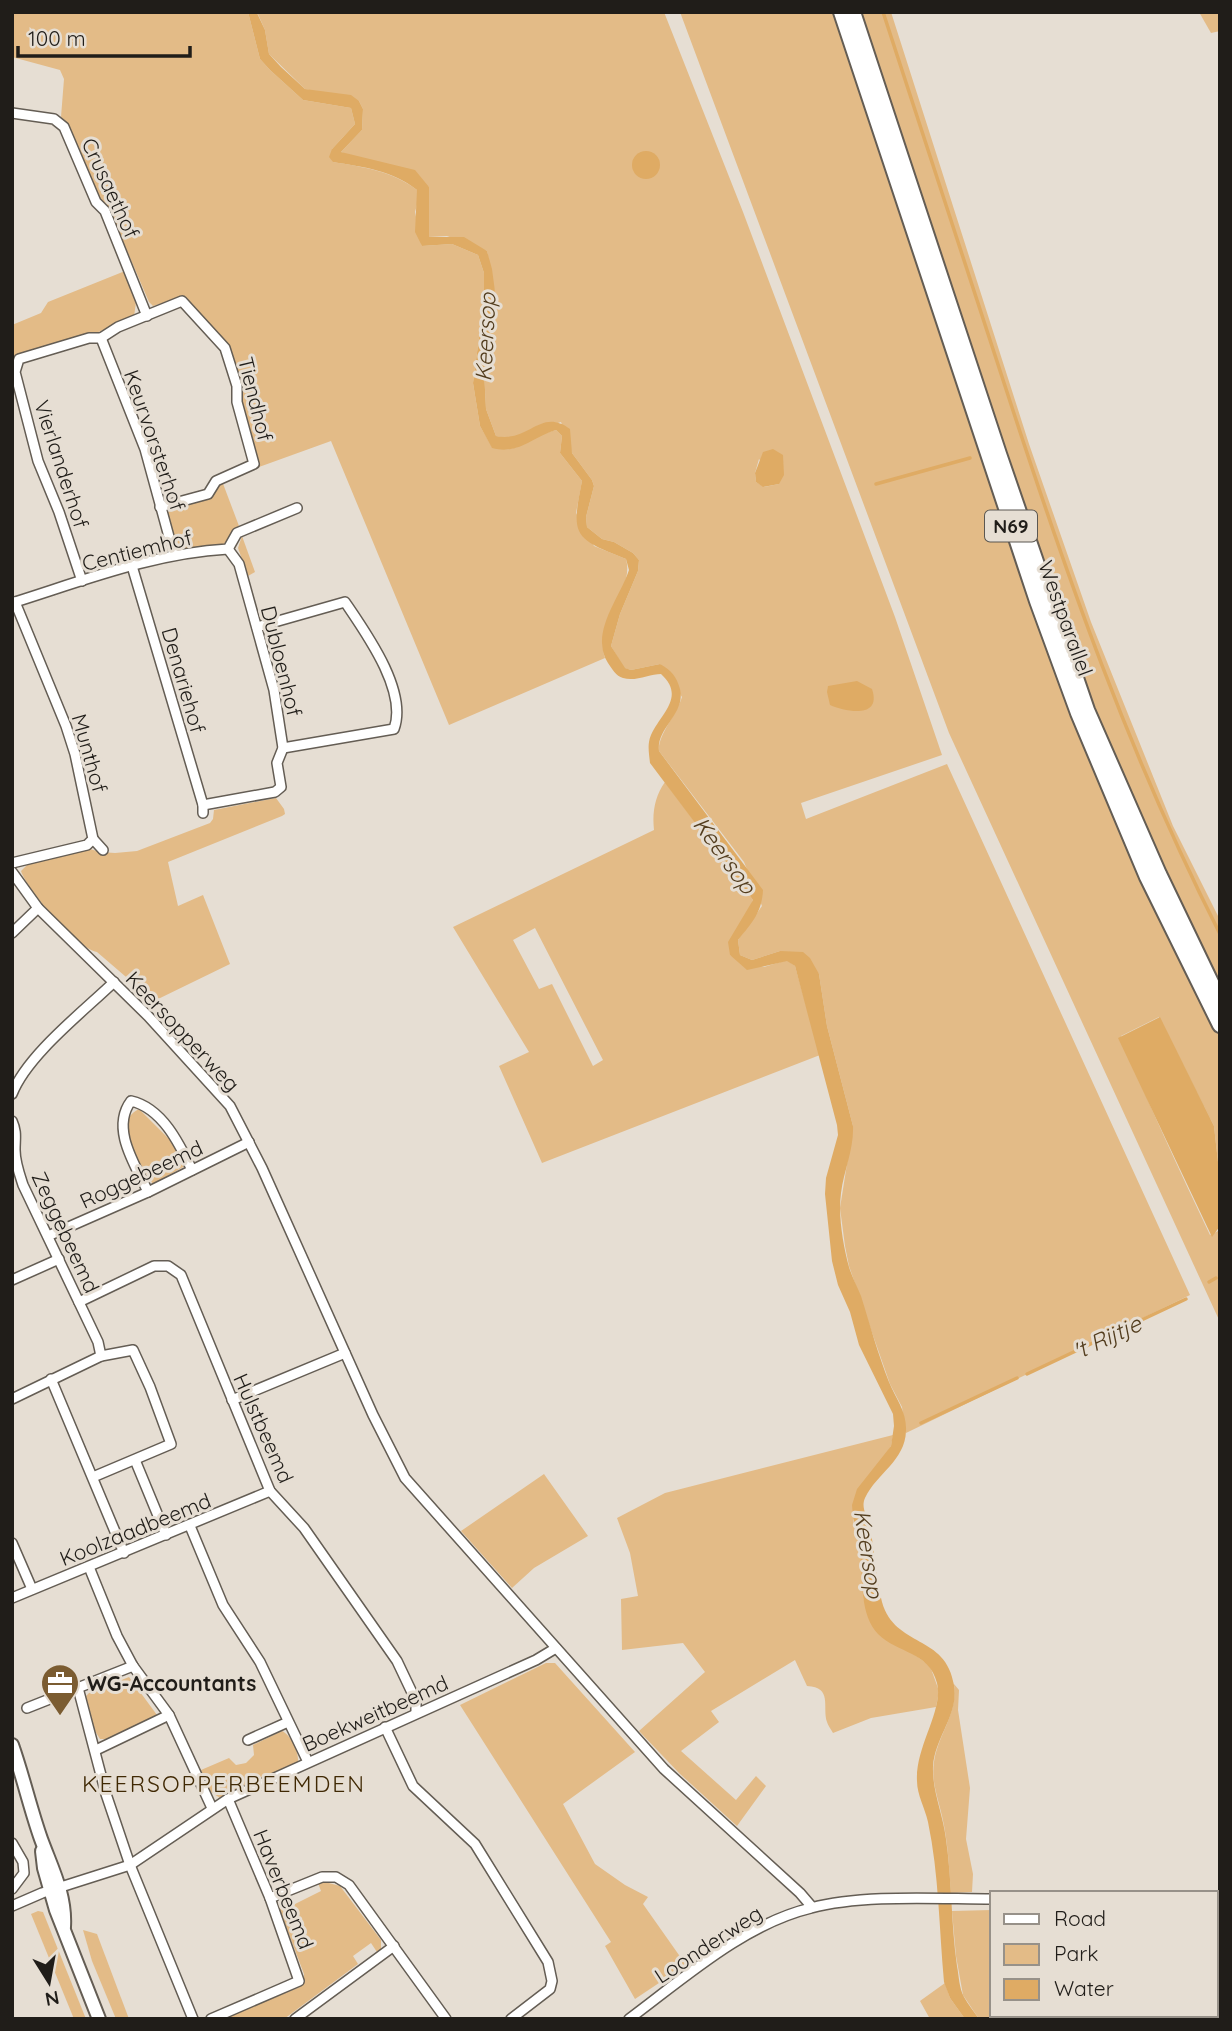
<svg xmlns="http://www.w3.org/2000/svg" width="1232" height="2031" viewBox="0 0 1232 2031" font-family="Quicksand,sans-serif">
  <rect width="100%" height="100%" fill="#e6ded3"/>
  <g fill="#e3bb87" fill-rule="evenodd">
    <path d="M12,12H248L260,59L270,70L303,100L351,108L355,124L332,149L333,162C363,167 392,171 417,190L418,201L415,212L422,246L452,244L478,255L484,273V300L473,383L480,426L492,447C517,454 519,443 539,435C544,433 550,432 556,430L562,436L560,453L582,481L576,513L594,546L626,559C635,592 592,621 605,658L449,725L331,441L259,467L228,345L185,296L153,306L149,302L107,204L99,199L67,123L61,117L64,79L60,70L12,57Z"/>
    <path d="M257,12H664L743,212L895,617L942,755L801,803L806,819L947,764L1190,1295L906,1433L902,1407L890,1384L869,1324L849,1266L845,1246L840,1208L853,1126L827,1026L819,974L780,951L752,960L740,955L738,940L762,906L744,862L659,751C657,736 677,714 682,697L660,664L631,670L624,668L611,646L620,614L638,571L639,560L633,553L614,542L602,539L587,527L586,517L594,486L592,480L572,453L561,422L510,439L496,436L486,409L484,370L496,299L487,251L447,236L429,237V187L341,152L362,130L363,109L359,101L305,89L269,54L265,30ZM759,459L779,484L764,487L756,482L755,473Z"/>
    <path d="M680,12H838L1032,601L1195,984L1220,1032V1180L1214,1126L1159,1017L1121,1036C1148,1104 1179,1169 1210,1235L1218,1231L1220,1226V1322L949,733Z"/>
    <path d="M856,12H891L1029,444L1091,622L1173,826L1220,920V993L1091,709Z"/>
    <path d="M1199,12H1220V31L1211,33Z"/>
    <path d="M125,271L136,302L134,317L96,333L77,337L23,353L15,358L12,353V325L41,313L48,302Z"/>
    <path d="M222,481L239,526L223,545L179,549L173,544L167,513C183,497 211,505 222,481Z"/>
    <path d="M242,536L255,572L248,576L238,548Z"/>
    <path d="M665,782L753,900L730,955L764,967L787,960L795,966L820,1055L542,1163L499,1066L529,1052L453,927L654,830C652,812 655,796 665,782ZM535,928L603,1060L593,1066L552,984L539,989L513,940Z"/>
    <path d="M276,798L284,809L285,814L282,816L168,862L178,906L203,895L230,964L154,1001L97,952C78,949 27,890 21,871L30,862L90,849L100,852L115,853L137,851L210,823L213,819L214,810Z"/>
    <path d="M139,1109L170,1140L185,1166L153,1184C142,1165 109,1123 139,1109Z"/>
    <path d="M893,1435L891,1446L885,1456L870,1474L853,1520L860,1556L864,1601L907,1649L930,1666L939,1691L936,1707L871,1718L833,1733C831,1729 828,1726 827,1722C822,1707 833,1687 807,1686L795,1660L711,1711L719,1722L681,1751L736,1800L756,1776L766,1786L737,1826L679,1773L639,1731L705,1672L683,1643L622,1650L621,1599L638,1596L630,1553L617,1518L665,1493Z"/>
    <path d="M544,1474L588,1536L534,1568L512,1588L461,1531Z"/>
    <path d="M546,1663H555L635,1752L563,1804L595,1864L625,1885L648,1897L643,1904L686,1965L635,1999L605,1946L611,1942L460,1705Z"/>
    <path d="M129,1677L157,1715L152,1721L107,1739H100L95,1731L86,1696L89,1693Z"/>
    <path d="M954,1684L959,1690L958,1710L970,1788L966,1839L973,1874L972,1892L951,1893C949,1867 948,1841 942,1816C938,1798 931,1781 934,1762C938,1734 958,1714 954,1684Z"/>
    <path d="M282,1731C291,1735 299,1752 298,1762L220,1798L211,1792L201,1770L229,1758L236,1765L246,1763L254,1755L253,1745Z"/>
    <path d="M325,1882L340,1886L381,1940V1949L377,1952L371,1943L353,1956L358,1964L284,2019H223L300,1987L304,1983V1974L282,1916L275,1906L288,1899L291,1906L321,1891L318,1883Z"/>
    <path d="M992,1910V2015H1073V2019H979L963,1995L956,1956L952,1911Z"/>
    <path d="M38,1911L43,1912L86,2019H74L31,1914Z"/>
    <path d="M83,1930L97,1934L129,2019H116L92,1961Z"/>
    <path d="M945,1983L950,1998L965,2019H930L920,2001Z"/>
  </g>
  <g fill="#dfab64">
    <path d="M248,12L257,13L265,30L269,54L281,67L305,89L351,95L359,101L363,109L362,130L341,152L415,170L429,187V237H464L487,251L492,269L496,299L484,370L486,409L496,436C530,443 540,407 570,429L572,453L592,480L594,486L586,517L587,527L602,539L614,542L633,553L639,560L638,571L620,614L611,646L625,668L631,670L660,664C672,671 676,676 680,689C686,714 656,728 659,751L763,890C762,912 752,923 738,940L740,955L752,960L780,951L803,952L810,958L819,974L827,1026L853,1126C854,1149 844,1170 841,1193C838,1216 843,1245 849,1267C852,1277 857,1286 861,1296C870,1325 878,1354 889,1382C896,1399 907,1412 906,1431C905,1461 877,1473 865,1498C861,1507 866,1514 869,1523C875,1549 875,1576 882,1602C895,1648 946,1634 954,1685C959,1715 935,1737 933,1766C932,1791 943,1814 946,1839C952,1881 951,1924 957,1966C959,1976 959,1988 964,1997C968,2004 974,2012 979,2019H965L950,1998L944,1982C939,1929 939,1874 928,1822C925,1808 917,1795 917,1781C915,1747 944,1710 937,1683C929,1651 898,1654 878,1634C860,1615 863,1582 860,1557C857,1540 853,1523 852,1505L857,1489L891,1446L894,1426L893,1414L859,1345L850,1312L838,1285L832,1261L825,1194L826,1178L838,1135L837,1125L795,966L787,961L747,970L730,955L728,942L753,900L650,763C649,753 647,744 651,735C661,713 686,697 661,674C650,674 635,682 623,678C616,676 612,669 608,663C589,633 620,598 629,570L626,559C573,538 571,536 582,481L560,453L562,436L556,430C530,438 519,455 492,448L480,426L473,383L484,300V273L478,255L452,244L422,246L415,232L417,190C392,170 363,167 333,162L329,157L332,149L355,124L351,108L303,100L270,70L260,59Z"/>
    <circle cx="646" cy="165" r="14"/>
    <path d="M773,449L783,455L784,475L779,484L763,487L756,482L755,473L763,452Z"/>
    <path d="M857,681L872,689C882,719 846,712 830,705L827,692L828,686Z"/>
    <path d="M1160,1017L1214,1126L1220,1180V1226L1212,1237L1118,1038Z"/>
  </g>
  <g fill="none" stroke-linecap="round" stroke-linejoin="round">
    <g stroke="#dfab64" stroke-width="3.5">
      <path d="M883,12C924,138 965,263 1006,389C1067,577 1130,757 1220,934"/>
      <path d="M876,484L970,458"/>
      <path d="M1209,1282L1216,1278"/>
      <path d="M1027,1374L1186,1299"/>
      <path d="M921,1423L1017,1378"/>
    </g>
    <defs>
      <g id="minor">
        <path d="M12,113L54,119L64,127L96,202L105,211L147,316"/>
        <path d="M101,338L145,449L174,555"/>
        <path d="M132,566L203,805V813"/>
        <path d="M82,581L59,512L38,461L15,372L19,359L89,338H101L118,327L182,301L225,348L237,386V402L254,464L216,481L208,494L160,507"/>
        <path d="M12,602H15L66,726L75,754L93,839L87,845L12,863"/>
        <path d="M15,602C85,580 154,553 228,549L237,533L297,508"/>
        <path d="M257,627L345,602C366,633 408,691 394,729L283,748"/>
        <path d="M203,805L275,792L281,787L277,763L283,748L274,690L239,564L228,549"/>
        <path d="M93,839L103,850"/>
        <path d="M12,872L38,908L148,1016L230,1106L262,1168L373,1415L405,1478L664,1769L800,1893L812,1907"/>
        <path d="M12,933L38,908"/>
        <path d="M12,1094C27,1055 84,1011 114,982"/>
        <path d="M12,1121C17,1132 15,1138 15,1150C15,1162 19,1173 23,1185L98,1342L101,1356"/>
        <path d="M148,1192C136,1166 110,1129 131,1101C162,1108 179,1143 192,1170"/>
        <path d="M48,1236L148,1192L249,1142"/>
        <path d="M12,1280L59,1259"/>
        <path d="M79,1302L154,1266H168L181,1275L270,1491L304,1528L397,1661L416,1701V1713"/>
        <path d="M51,1379L124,1553"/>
        <path d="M12,1399L101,1356L133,1350L150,1387L171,1444L93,1477"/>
        <path d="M232,1400L345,1353"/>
        <path d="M135,1460L166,1535"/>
        <path d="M190,1526L223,1605L260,1662L308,1762"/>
        <path d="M12,1543L32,1589"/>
        <path d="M89,1567L117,1636L133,1666L169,1715L212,1808"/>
        <path d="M12,1598L270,1491"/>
        <path d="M78,1688L106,1794L130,1865L193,2019"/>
        <path d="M27,1708L133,1666"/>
        <path d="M385,1727L413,1786L475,1844L548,1962L552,1981L550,1989L511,2019"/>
        <path d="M248,1740L288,1722"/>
        <path d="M96,1750L169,1715"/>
        <path d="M12,1843L23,1862L24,1873L12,1889"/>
        <path d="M270,1898L322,1877H336L349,1885L446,2019"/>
        <path d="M1216,1902H1220"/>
        <path d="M12,1906L42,1893L130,1865L228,1799L536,1660L556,1648"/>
        <path d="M211,2019L299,1981L270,1898L228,1799"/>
        <path d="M295,2019L394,1946"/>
        <path d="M629,2019C683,1979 744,1924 811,1908C863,1894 937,1899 992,1899"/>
      </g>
      <g id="tertiary">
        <path d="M12,1745C23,1776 30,1808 41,1839C52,1869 66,1895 64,1927"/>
        <path d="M42,1851L44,1868L56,1910L99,2019"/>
      </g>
      <g id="primary">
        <path d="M841,12L1037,601L1078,713L1147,877L1220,1025"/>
        <path d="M853,12L999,454L1087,710L1159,874L1220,1001"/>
      </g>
    </defs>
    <use href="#minor" stroke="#645d54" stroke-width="12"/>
    <use href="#tertiary" stroke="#645d54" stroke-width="16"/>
    <use href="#primary" stroke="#645d54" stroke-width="18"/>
    <use href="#minor" stroke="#fff" stroke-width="9"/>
    <use href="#tertiary" stroke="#fff" stroke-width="12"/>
    <use href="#primary" stroke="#fff" stroke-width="14"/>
  </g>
  <defs>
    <symbol id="office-pin" viewBox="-11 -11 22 30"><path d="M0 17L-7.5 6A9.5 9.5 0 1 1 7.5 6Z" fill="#7b5c31" stroke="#e6ded3"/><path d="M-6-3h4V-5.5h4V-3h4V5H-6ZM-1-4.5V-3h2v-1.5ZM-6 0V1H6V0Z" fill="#fff"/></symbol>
  </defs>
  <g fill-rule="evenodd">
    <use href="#office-pin" x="38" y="1661" width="44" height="60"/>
  </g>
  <g text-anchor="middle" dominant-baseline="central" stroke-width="6" stroke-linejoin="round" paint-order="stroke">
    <rect fill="#e6ded3" stroke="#5b5751" stroke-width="2" x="985" y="510.5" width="52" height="31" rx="5"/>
    <g font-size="19" font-weight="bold" fill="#201d19">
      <text x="1011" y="526">N69</text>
    </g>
    <g font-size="21" fill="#201d19" stroke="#e6ded3">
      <text transform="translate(111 188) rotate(65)">Crusaethof</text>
      <text transform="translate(256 399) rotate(76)">Tiendhof</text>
      <text transform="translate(155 440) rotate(71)">Keurvorsterhof</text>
      <text transform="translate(62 464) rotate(72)">Vierlanderhof</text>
      <text transform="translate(137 550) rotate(-14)">Centiemhof</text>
      <text transform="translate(1066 618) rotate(70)">Westparallel</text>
      <text transform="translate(282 661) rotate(76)">Dubloenhof</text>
      <text transform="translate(184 680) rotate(74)">Denariehof</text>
      <text transform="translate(90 753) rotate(74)">Munthof</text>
      <text transform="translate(183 1031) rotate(47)">Keersopperweg</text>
      <text transform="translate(141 1174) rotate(-25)">Roggebeemd</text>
      <text transform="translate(66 1232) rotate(65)">Zeggebeemd</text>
      <text transform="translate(264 1428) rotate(66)">Hulstbeemd</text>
      <text transform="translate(135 1529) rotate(-22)">Koolzaadbeemd</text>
      <text transform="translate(375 1713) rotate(-24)">Boekweitbeemd</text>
      <text transform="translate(284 1889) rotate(68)">Haverbeemd</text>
      <text transform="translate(708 1944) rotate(-33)">Loonderweg</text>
    </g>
    <g font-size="21" font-weight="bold" fill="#201d19" stroke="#e6ded3" text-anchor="start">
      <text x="87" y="1683">WG-Accountants</text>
    </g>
    <g font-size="23" font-style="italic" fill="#533d1e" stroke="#e6ded3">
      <text transform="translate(485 337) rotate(-87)">Keersop</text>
      <text transform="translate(725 855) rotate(54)">Keersop</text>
      <text transform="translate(1107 1337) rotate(-25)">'t Rijtje</text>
      <text transform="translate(869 1554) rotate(81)">Keersop</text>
    </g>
    <g font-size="23" letter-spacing="2" fill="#402904" stroke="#e6ded3">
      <text x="224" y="1783">KEERSOPPERBEEMDEN</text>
    </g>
  </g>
  <rect width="1232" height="2031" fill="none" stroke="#201d19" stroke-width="28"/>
  <rect x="990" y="1891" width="228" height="126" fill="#e6ded3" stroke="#979189" stroke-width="2"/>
  <rect x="1004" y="1914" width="35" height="10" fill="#ffffff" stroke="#979189" stroke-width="2"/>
  <text x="1054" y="1926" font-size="21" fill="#201d19">Road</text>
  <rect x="1004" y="1944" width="35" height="21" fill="#e3bb87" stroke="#979189" stroke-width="2"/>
  <text x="1054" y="1961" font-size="21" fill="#201d19">Park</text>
  <rect x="1004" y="1979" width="35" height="21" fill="#dfab64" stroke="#979189" stroke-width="2"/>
  <text x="1054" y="1996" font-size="21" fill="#201d19">Water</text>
  <g transform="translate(49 1982) rotate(169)" stroke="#e6ded3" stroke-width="5" paint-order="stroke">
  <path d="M0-5L12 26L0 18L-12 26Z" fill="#201d19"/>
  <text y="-10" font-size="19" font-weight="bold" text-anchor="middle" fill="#201d19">N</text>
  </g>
  <path d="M18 46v10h172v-10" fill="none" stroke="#201d19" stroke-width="3.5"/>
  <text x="28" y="46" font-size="21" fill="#201d19" stroke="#e6ded3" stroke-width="5" paint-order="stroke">100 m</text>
</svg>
